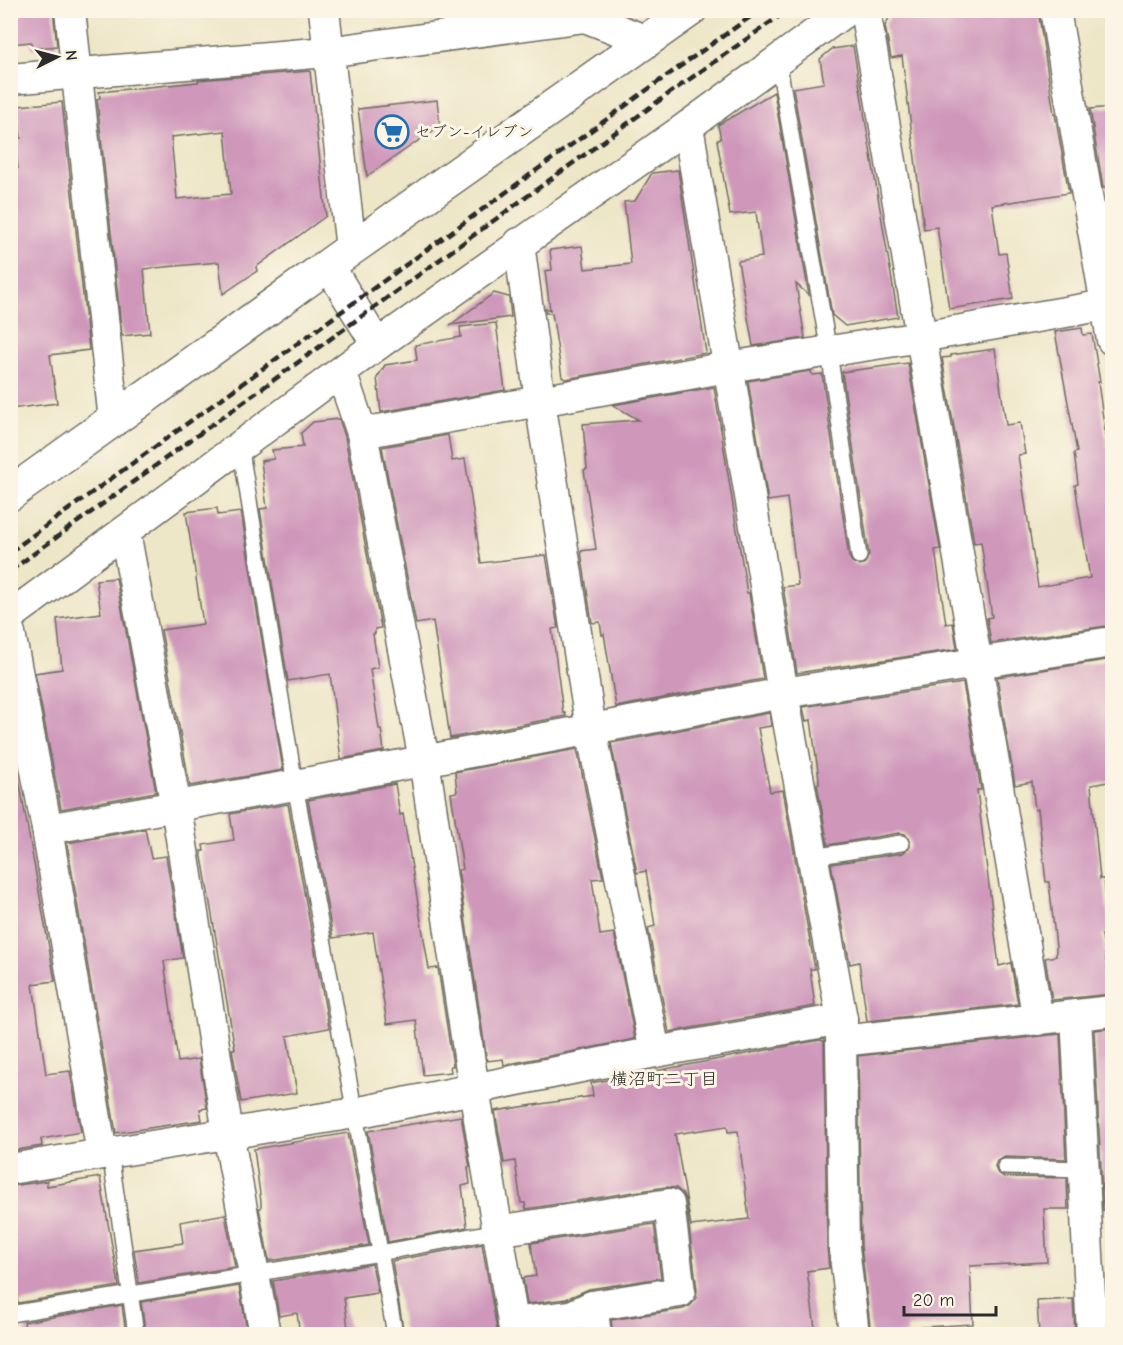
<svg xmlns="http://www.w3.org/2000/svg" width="1123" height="1345" viewBox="0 0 1123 1345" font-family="'Comic Neue','Klee One',sans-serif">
  <rect width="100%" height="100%" fill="#fcf5e5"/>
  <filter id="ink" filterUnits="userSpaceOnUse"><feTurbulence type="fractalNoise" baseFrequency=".0167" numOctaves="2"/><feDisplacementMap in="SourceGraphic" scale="12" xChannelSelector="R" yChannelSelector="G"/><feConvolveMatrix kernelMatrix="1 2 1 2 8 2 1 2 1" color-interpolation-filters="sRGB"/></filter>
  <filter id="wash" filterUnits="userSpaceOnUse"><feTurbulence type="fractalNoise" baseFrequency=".008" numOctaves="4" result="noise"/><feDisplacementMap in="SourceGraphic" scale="24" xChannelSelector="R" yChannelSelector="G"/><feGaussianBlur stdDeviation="1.35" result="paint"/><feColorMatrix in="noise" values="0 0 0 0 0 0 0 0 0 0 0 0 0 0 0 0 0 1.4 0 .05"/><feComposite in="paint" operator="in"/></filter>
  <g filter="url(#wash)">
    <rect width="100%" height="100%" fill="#ede6c7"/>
    <g id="blocks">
      <g fill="#cf98bb" fill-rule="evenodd">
        <path d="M10,10H53L57,46L32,49L31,42L10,44Z"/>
        <path d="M893,10H1038L1054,114H1055L1069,193L992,205L999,254L1006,253L1013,299L949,309L937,227L924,229L902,56L891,58L885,26Z"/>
        <path d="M853,46L898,317L845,326L832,315L793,88L824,83L820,59L832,49Z"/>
        <path d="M310,71L326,216L256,267L257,271L223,294L219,262L144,269L150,333L122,336L97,99L100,98L99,92L198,82V80ZM225,131L231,194L177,199L171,137Z"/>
        <path d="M774,92L809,295L796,284L805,338L753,346L738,261L762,257L756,212L730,215L717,140L721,139L718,125Z"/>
        <path d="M437,100L440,126L367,176L358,109Z"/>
        <path d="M62,102L89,350L50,355L57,403L10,409V169L18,168L15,139L21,138L18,106Z"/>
        <path d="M1113,107V187L1103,188L1090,109Z"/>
        <path d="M678,170L706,353L566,379L562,377L552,313H546L545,308L550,310L545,271L552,270L550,250L582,246L585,269L631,264L624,202L635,201L652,173Z"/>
        <path d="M494,293L509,297L511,317L450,325Z"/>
        <path d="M496,323L505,390L381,412L377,378L385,365L417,360L415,345L461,337L460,327Z"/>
        <path d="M1082,328L1083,335L1092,334L1100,382H1098L1107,447L1113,446V625L991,643L987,618L992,617L981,542L974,543L942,358L951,357V355L995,349L1006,425L1020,423L1025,454L1018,455L1038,587L1090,578L1075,485L1078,484L1074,453L1077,452L1055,332Z"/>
        <path d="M908,363L940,549L935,550L946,624L953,623L957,649L797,673L783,587L798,585L787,498L768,501L748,381L811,371L812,375L822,374L849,557L852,562L860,566L865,563L869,555L842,372Z"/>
        <path d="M714,387L747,593H749L763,679L616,707L604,634L602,635L600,622L592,623L581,551L596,549L584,470L587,469L583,424L639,420L613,405Z"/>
        <path d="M339,419L345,437L381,628L375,629V634H373L378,667L370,669L379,729H381L384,751L341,759L330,674L288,681L260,509L267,508L261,461L274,459L272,450L303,447L301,433L313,422Z"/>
        <path d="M448,435L452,461L465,459L481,563L546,555L558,628L552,629L563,713H565L566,716L450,738L433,621L416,624L382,447Z"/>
        <path d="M217,508L218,515L241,512L283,770L190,786L161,630L203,624L186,512Z"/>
        <path d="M116,578L156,792L61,809L35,673L62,669L57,619L101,613L96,580Z"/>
        <path d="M1113,659V781L1091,785L1100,879H1104L1110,934L1102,935L1112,994L1052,1000L1045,958L1056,956V947L1049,882H1046L1038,809L1035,810L1032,782L1015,785L997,677Z"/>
        <path d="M963,683L981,790H977L999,966L1011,963L1018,1004L867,1021L859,962L850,964L831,864L903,853L910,847V841L905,834L899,833L828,845L817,784H819V779L811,720L806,721L803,707Z"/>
        <path d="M769,713L771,726L758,728L770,792L783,790L815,969H810L815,1006L669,1032L648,928L655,926L646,871L637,873L611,743Z"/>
        <path d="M10,729L55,981L33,984L46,1074L70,1071L81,1132L41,1139L42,1146L10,1151Z"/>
        <path d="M577,749L603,878L592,879L600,935L614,933L635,1039L504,1065L503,1059L487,1061L458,870L463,869L451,793L457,792L455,772Z"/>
        <path d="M395,784L400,815L403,814L429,969L438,968L453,1066H450L451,1072L423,1075L416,1020L387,1024L373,932L333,938L308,800Z"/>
        <path d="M288,804L329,1028L287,1036L297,1093L241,1102L232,1049H235L201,851H204L203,845L234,840L230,814Z"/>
        <path d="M145,829L151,858L166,856L183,958L164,961L178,1062L199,1059L207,1108L200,1109L202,1120L116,1133L67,843Z"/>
        <path d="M1113,1028V1210H1103L1094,1030Z"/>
        <path d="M1060,1034L1066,1159L1005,1157L997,1161L995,1166L997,1172L1004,1177L1067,1178L1068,1209H1044L1047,1262L970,1266L973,1324L907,1328V1335H871L861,1246L858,1056Z"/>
        <path d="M820,1040L824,1041L827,1247L829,1268L807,1271L816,1335H613L611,1320L683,1309L690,1306L696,1299L697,1290L686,1202L683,1194L676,1188L666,1187L526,1209L525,1203H521L515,1161L504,1163L495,1111L593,1096L591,1083ZM727,1126L728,1132L738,1131L749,1219L691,1226L675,1134Z"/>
        <path d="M461,1116L470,1167H468L470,1184L462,1186L467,1227L388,1242L368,1131Z"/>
        <path d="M348,1133L369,1245L269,1261L259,1208H261V1202L254,1149Z"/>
        <path d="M100,1177L119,1286L18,1303L10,1261V1186L47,1181V1186Z"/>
        <path d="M225,1214L235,1267L139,1283L134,1250L183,1243L180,1222Z"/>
        <path d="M654,1224L661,1278L589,1289L566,1299L527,1304L523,1278L536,1276L531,1243Z"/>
        <path d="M482,1244L498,1335H404L392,1261Z"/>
        <path d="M372,1264L378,1293L344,1298L349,1335H300L297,1313L279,1316L273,1281Z"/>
        <path d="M239,1286L247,1331L226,1335H146L141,1302Z"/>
        <path d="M1107,1297H1113V1335H1109Z"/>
        <path d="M1073,1299L1075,1335H1039L1037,1301Z"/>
        <path d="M122,1305L126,1335H26L24,1322Z"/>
      </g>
    </g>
  </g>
  <g filter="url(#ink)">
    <use href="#blocks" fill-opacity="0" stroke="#6f6c62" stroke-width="1.5"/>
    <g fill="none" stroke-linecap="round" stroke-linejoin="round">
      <defs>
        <g id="lane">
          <path d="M778,60L829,352L859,556"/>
          <path d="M240,445L295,785L395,1334"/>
          <path d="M813,857L901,843"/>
          <path d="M110,1152L136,1334"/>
          <path d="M1005,1167L1083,1169"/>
          <path d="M10,1314L380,1253L497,1231"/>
        </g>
        <g id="street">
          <path d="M70,10L114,421"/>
          <path d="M324,10L351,249"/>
          <path d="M865,10L1038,1020"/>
          <path d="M1055,10L1112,340"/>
          <path d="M10,79L327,52L585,17L647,41"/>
          <path d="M688,126L783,693L842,1019L841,1041L844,1247L854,1334"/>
          <path d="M519,243L540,401L591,729L655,1052"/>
          <path d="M377,345L688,126L847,10"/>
          <path d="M341,372L362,433L424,760L474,1089L515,1334"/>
          <path d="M362,433L728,367L921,337L1112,304"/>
          <path d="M125,532L176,807L228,1133L265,1334"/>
          <path d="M10,616L377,345L329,266"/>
          <path d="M10,633L47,829L102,1154"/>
          <path d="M47,829L295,785L783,693L1112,642"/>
          <path d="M1076,1015L1092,1334"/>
          <path d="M841,1041L1112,1011"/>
          <path d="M10,1169L355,1113L655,1052L842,1019"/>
          <path d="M497,1231L669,1204L680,1292L592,1306L571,1316L513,1323"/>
          <path d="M592,1306L596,1334"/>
        </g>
        <path id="secondary" d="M10,494L351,249L690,10"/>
      </defs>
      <use href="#lane" stroke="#6f6c62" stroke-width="18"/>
      <use href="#street" stroke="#6f6c62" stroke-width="33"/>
      <use href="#secondary" stroke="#6f6c62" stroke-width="36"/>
      <use href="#lane" stroke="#fff" stroke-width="15"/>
      <use href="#street" stroke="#fff" stroke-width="30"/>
      <use href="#secondary" stroke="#fff" stroke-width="33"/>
      <g stroke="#2b2b2b" stroke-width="4.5" stroke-dasharray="9 4.5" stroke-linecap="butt">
        <path d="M10,552L658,82L760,10"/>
        <path d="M10,571L667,95L788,10"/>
      </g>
    </g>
  </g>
  <defs>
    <symbol id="supermarket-ring" viewBox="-11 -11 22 22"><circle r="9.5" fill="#fcf5e5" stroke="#1f6fb2" stroke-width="1.5"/><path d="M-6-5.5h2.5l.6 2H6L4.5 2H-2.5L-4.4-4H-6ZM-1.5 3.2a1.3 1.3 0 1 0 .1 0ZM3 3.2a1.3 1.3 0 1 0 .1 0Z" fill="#1f6fb2"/></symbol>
  </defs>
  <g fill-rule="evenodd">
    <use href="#supermarket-ring" x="373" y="113" width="38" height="38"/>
  </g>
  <g text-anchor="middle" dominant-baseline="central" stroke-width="6" stroke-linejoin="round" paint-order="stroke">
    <g font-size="16" fill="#2b2b2b" stroke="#fcf5e5" text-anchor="start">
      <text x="415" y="132">セブン-イレブン</text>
    </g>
    <g font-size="18" fill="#2b2b2b" stroke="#fcf5e5">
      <text x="664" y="1079">横沼町二丁目</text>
    </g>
  </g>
  <rect width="1123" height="1345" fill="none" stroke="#fcf5e5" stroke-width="36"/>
  <g transform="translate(57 57) rotate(84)" stroke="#fcf5e5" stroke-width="4.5" paint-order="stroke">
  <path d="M0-4.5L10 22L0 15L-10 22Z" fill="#2b2b2b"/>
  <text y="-9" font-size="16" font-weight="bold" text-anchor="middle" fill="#2b2b2b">N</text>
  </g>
  <path d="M904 1306v9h92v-9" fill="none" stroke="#2b2b2b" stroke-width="3"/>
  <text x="913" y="1306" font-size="18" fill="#2b2b2b" stroke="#fcf5e5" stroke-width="4.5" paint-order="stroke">20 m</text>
</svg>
